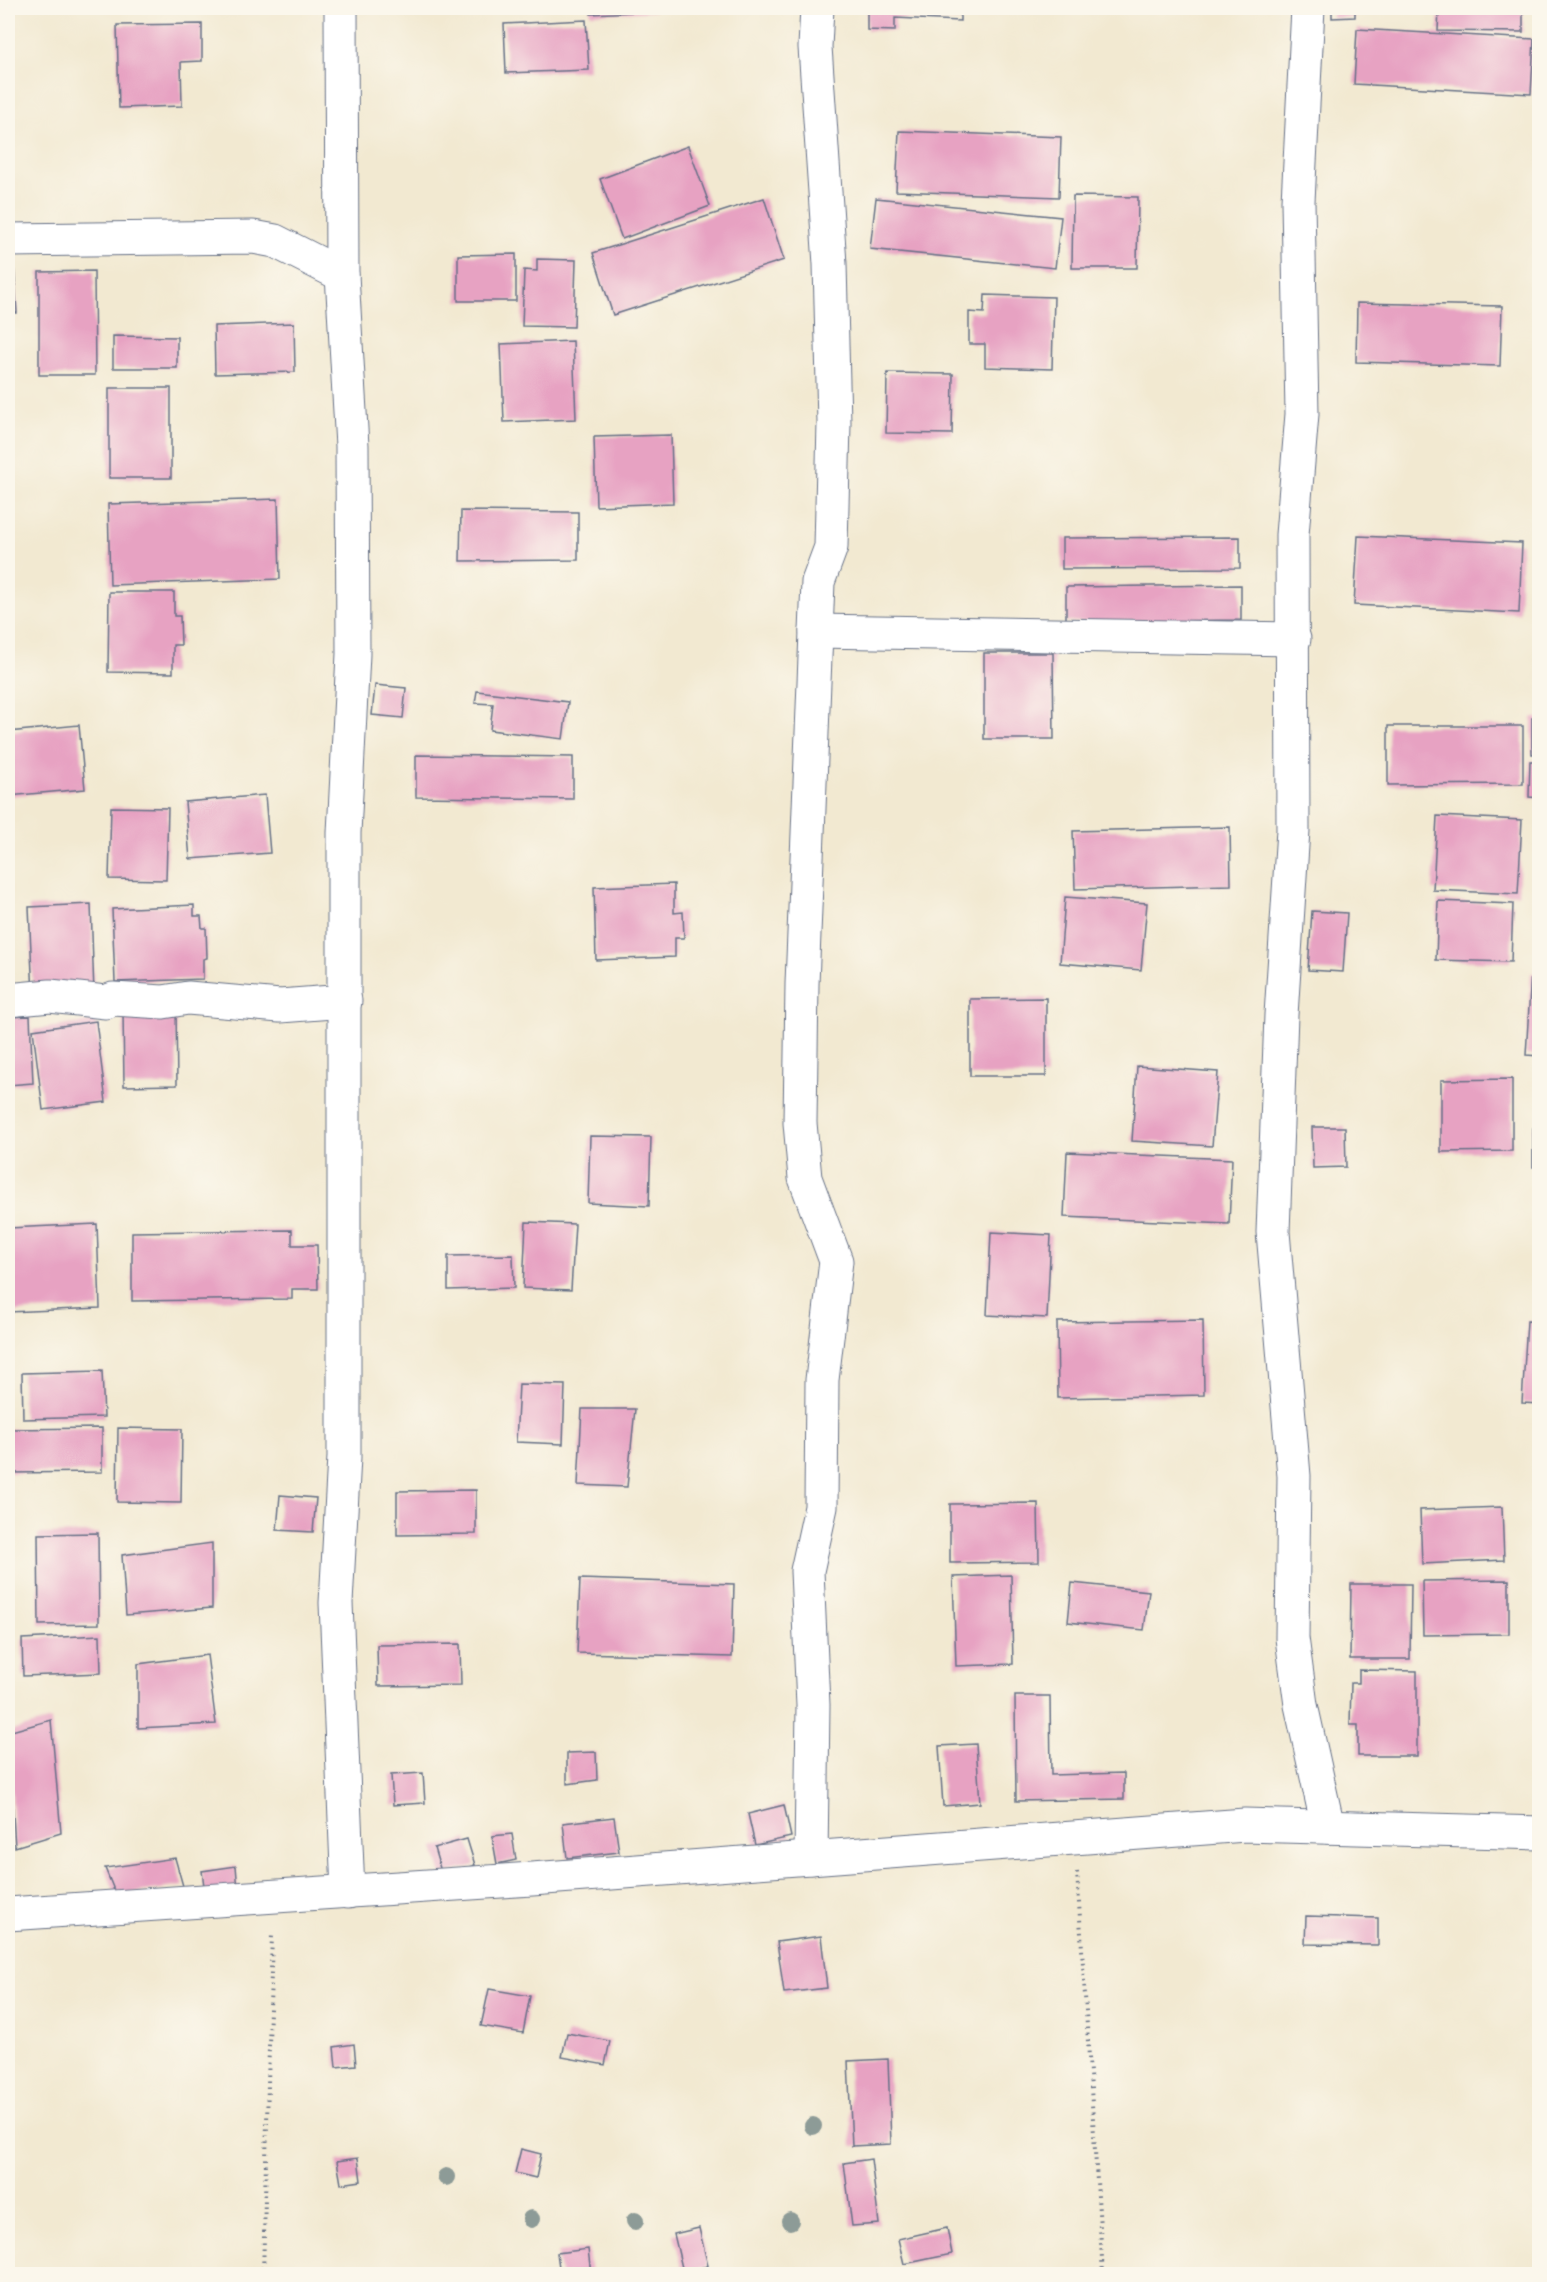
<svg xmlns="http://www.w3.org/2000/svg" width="1547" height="2282" viewBox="0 0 1547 2282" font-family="'Libre Bodoni',serif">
  <rect width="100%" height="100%" fill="#fbf7ec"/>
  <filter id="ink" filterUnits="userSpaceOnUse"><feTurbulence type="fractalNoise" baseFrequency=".0167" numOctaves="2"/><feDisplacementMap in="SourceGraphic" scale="12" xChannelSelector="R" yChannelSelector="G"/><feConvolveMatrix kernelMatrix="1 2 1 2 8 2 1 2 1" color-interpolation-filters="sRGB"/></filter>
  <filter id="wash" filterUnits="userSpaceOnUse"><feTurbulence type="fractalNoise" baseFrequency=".008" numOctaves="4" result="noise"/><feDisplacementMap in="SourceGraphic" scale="24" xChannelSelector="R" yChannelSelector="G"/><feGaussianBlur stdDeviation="1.35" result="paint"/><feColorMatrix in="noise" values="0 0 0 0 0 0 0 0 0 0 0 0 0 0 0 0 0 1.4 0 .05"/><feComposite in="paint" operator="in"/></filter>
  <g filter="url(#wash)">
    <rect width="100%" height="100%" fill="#f2e9d1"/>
    <g id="blocks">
      <g fill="#e7a2c2">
        <path d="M590,8H655V11L591,14Z"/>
        <path d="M867,8H960V21L895,18V31L867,30Z"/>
        <rect x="1020" y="8" width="41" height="2"/>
        <path d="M1332,8H1355V17L1332,18Z"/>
        <path d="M1439,8H1523V32L1438,31Z"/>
        <path d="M586,20L589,70L506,73L504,24Z"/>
        <path d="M202,24V61L181,62L182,106L119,108L117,25Z"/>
        <path d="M1357,29L1534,39L1531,94L1354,84Z"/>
        <path d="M899,131L1061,137L1059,197L896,191Z"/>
        <path d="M688,146L710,206L622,239L600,179Z"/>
        <path d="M1073,196L1138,197L1137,268H1072Z"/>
        <path d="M764,198L784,260L613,315L593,253Z"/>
        <path d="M876,198L1061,217L1055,268L870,249Z"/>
        <path d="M516,254V301H458V255Z"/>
        <path d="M537,259L576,260L574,327L522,326L524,270L537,271Z"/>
        <path d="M8,265H14L17,313H8Z"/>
        <path d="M94,271L95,375H39V272Z"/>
        <path d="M985,295L1054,297L1052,369L985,367V344H969V312L984,313Z"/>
        <path d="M1357,303L1502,306L1500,366L1356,362Z"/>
        <path d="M294,323L295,372L215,374L214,326Z"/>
        <path d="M113,336L177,337V368H113Z"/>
        <path d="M573,341L576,419L504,422L501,344Z"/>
        <path d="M887,373L953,374L952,434L886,433Z"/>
        <rect x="109" y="388" width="62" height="90"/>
        <path d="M671,435L673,503L596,506L594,437Z"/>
        <path d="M1536,471H1540V546H1537Z"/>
        <path d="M278,499L280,579L110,585L108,504Z"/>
        <path d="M461,511L578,512V560L460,561Z"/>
        <path d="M1358,536L1522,543L1519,613L1354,605Z"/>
        <path d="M1240,537V568L1062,569V538Z"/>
        <path d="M1241,585V620L1066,622V587Z"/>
        <path d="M109,592H174V616H180L181,645H173V673L108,672Z"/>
        <path d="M984,653H1053L1054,739H984Z"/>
        <path d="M375,685L406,688L403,718L372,715Z"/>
        <path d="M477,691L568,702L563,739L490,730L493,704L475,703Z"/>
        <rect x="1532" y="718" width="8" height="36"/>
        <path d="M79,725L85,789L8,796V732Z"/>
        <path d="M1388,726H1523V784L1388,785Z"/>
        <path d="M416,755L573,757V799L416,797Z"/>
        <path d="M1530,761H1540V798L1529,797Z"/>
        <path d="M265,795L270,853L190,859L185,802Z"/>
        <path d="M111,807L168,808L166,880L109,879Z"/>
        <path d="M1437,816L1522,820L1518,894L1433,890Z"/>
        <path d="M1230,827L1231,885L1075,889L1073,831Z"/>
        <path d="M674,884V913L683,912L684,938H675V957L596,960L594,887Z"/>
        <path d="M1065,897L1147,903L1141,970L1060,963Z"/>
        <path d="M1438,901L1513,904L1511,962L1436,960Z"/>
        <path d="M91,904L94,994L33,996L29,907Z"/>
        <path d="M194,905V916H201L202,928H206L207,958L203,959V979L115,982L112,909Z"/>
        <path d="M1312,911L1347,913L1343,972L1308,970Z"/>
        <path d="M1531,973L1540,974V1056L1526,1055Z"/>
        <path d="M1046,998V1076H970V999Z"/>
        <path d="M176,1009L177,1085L124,1086L123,1010Z"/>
        <path d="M30,1016L33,1083L8,1085V1017Z"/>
        <path d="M96,1021L106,1102L43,1110L33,1030Z"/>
        <path d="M1137,1066L1218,1072L1212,1146L1132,1141Z"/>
        <path d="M1512,1079V1151L1441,1152V1080Z"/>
        <path d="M1312,1127H1345L1346,1167L1313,1168Z"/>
        <rect x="1533" y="1128" width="7" height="39"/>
        <path d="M590,1136L651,1137L649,1206L588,1203Z"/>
        <path d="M1067,1152L1232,1159L1229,1224L1064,1217Z"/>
        <path d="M526,1222L575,1224L571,1290L523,1288Z"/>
        <path d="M97,1224L100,1308L8,1312V1228Z"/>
        <path d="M292,1230V1245H317L318,1289H292V1299L132,1301V1232Z"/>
        <path d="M991,1232L1051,1235L1047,1318L987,1315Z"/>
        <path d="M513,1255L514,1288L448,1290V1256Z"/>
        <path d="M1203,1320L1204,1395L1058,1398L1057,1322Z"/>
        <path d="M1527,1321L1540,1322V1404L1522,1403Z"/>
        <path d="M102,1371L104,1417L23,1419L22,1373Z"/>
        <path d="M519,1384L565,1385L563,1444L516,1442Z"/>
        <path d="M582,1409H635L627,1487L578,1485Z"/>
        <path d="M102,1428V1472L8,1473V1429Z"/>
        <path d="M118,1428L182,1429L181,1503L117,1502Z"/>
        <path d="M1538,1455H1540V1490H1535Z"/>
        <path d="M476,1490V1534L397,1535V1491Z"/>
        <path d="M280,1495L316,1498L313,1532L277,1530Z"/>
        <path d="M1038,1503L1039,1562L950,1563V1504Z"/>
        <path d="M1502,1507L1504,1560L1422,1564L1420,1510Z"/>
        <path d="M98,1533L99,1624L39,1625L38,1534Z"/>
        <path d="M212,1543V1608L126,1615L122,1555Z"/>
        <path d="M1011,1575L1013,1664L956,1666L953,1577Z"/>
        <path d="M580,1579L734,1584L732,1657L577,1653Z"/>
        <path d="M1509,1580V1634L1423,1635L1422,1581Z"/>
        <path d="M1072,1583L1149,1591L1144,1630L1068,1622Z"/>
        <path d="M1351,1584H1411L1410,1659H1350Z"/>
        <path d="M100,1635L101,1673L23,1676L22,1639Z"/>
        <path d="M460,1644L461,1685L378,1686L377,1645Z"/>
        <path d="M207,1655L216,1724L138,1728V1664Z"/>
        <path d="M1359,1670L1417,1671V1756H1358V1725H1350L1351,1683H1359Z"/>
        <path d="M1015,1696H1050L1051,1775L1124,1773V1799L1016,1801Z"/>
        <path d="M51,1720L61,1833L15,1847L8,1732Z"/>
        <path d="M976,1744L980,1803L943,1806L939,1746Z"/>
        <path d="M596,1752L597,1780L567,1784V1753Z"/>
        <path d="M423,1773L425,1803L393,1805L391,1775Z"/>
        <path d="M784,1805L791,1837L755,1845L748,1814Z"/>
        <path d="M614,1817L619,1852L567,1858L563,1823Z"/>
        <path d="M512,1834L516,1860L497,1864L492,1836Z"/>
        <path d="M467,1839L475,1865L442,1875L434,1848Z"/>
        <path d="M175,1858L183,1886L116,1895L105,1868Z"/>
        <path d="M236,1866L238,1890L205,1893L202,1871Z"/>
        <path d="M1306,1916L1378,1918V1945L1305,1944Z"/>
        <path d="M821,1936L827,1988L784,1993L777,1942Z"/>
        <path d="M489,1989L530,1996L523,2033L481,2026Z"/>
        <path d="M567,2033L610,2041L605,2065L562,2057Z"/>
        <path d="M354,2044L356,2065L336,2067L334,2047Z"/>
        <path d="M888,2059L891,2144L852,2146L848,2061Z"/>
        <path d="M521,2149L541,2154L536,2178L515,2173Z"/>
        <path d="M358,2158L361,2181L341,2184L337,2161Z"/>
        <path d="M871,2159L879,2224L852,2226L844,2163Z"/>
        <path d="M699,2228L708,2266L683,2272L674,2234Z"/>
        <path d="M947,2228L952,2254L904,2264L898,2239Z"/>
        <path d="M588,2249L591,2274H560L557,2253Z"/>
      </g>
    </g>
  </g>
  <g filter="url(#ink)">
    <use href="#blocks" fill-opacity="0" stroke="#667086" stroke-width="1.5"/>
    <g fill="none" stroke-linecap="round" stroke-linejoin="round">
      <defs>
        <g id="minor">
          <path d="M341,8L342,275L352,446L353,654L344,833V1457L336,1603L348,1892"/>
          <path d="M1308,8L1298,201L1302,414L1292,535L1293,830L1281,1015L1273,1232L1294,1476L1292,1638L1301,1705L1328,1827"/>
          <path d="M8,240L253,237L275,241L342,275"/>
          <path d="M816,631L1294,639"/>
          <path d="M8,1000L50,996L106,1002L113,999L163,1002L188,998L280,1006L345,1001"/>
          <path d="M811,1858L813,1705L807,1571L821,1507L822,1380L836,1261L805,1178L800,1123L802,984L818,582L831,547L834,423L830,264L815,47L817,8"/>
          <path d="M8,1914L532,1879L1245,1825L1540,1833"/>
        </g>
      </defs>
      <use href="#minor" stroke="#667086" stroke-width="35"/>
      <g stroke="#667086" stroke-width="4" stroke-dasharray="1.5 4.5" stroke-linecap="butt">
        <path d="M1077,1872L1103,2274"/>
        <path d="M263,2274L272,1933"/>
      </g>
      <use href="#minor" stroke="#fff" stroke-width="33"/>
    </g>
    <g fill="#8d9b97">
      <circle cx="813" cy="2126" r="9"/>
      <circle cx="446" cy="2177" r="9"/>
      <circle cx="531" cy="2219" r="9"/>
      <circle cx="635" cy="2221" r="9"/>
      <circle cx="790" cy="2221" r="9"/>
    </g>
  </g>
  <rect width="1547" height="2282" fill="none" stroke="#fbf7ec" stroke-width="30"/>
</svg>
